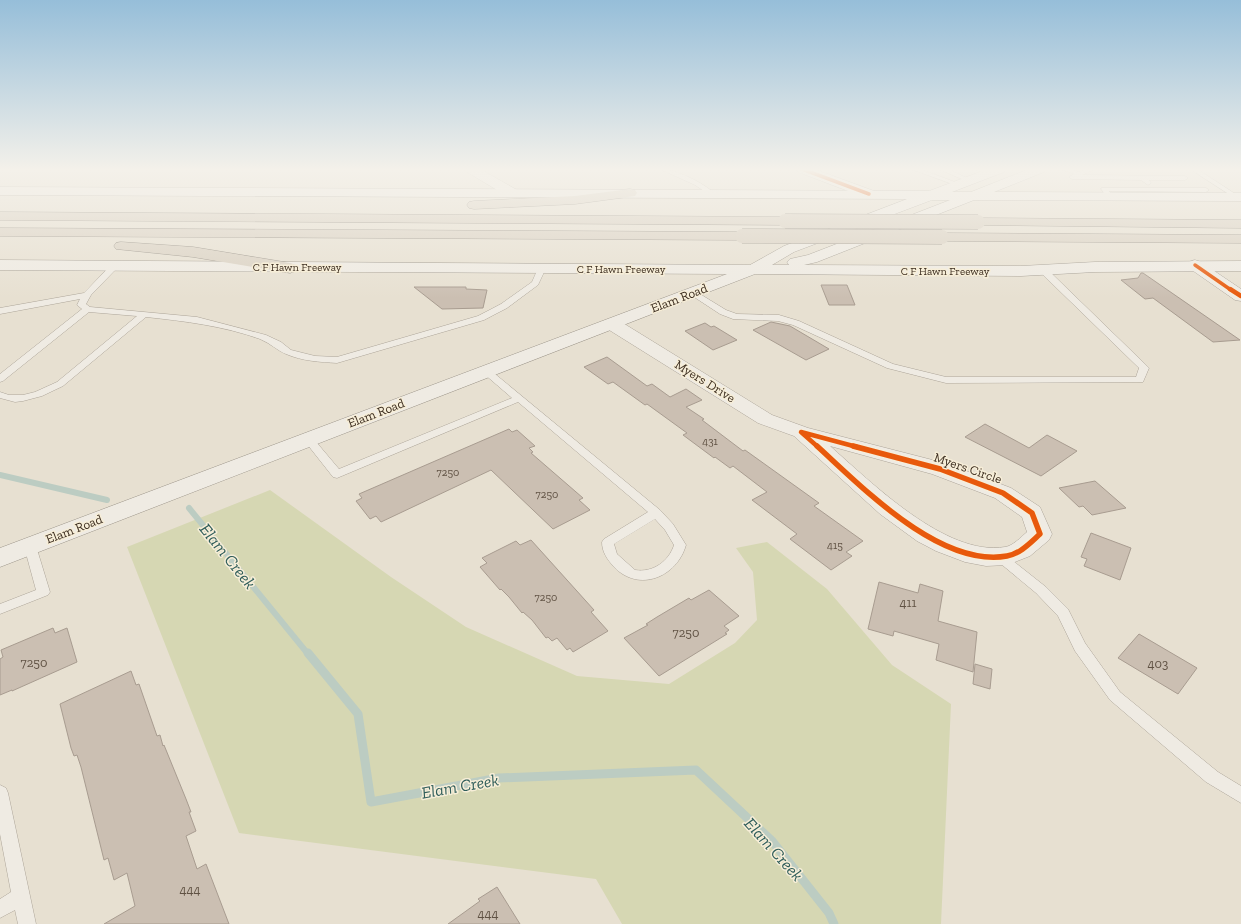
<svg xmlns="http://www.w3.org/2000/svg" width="1241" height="924" viewBox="0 0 1241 924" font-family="'Zilla Slab',serif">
  <rect width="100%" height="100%" fill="#e7e0d1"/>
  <path fill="#d6d7b3" d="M270,490L391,577L466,627L577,676L669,684L735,643L757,620L753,572L736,548L767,542L827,589L892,665L951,704L941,924H622L596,879L239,833L127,547Z"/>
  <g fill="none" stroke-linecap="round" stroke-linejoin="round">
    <g stroke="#bcccc2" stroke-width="6">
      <path d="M0,475L107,500"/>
      <path d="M189,508L308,654"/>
    </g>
    <path stroke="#bcccc2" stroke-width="9" d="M308,653L358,714L371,802L499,778L696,770L772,841L829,913L834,924"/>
  </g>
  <g fill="#cbbfb2" stroke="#a89c90">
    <path d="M1141,273H1143L1240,340L1213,342L1153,298L1145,299L1121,280L1138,278Z"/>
    <path d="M821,285H847L855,305H829Z"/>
    <path d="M414,287H466V289L487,290L483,308L442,309Z"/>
    <path d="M771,322L790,326L829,349L806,360L753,330Z"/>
    <path d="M705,323L711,327L714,326L737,340L713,350L685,331Z"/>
    <path d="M607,357L647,386L652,384L670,397L686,389L702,400L686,407L704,419L702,420L743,451L745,450L819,503L814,506L863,541L846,552L852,556L831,570L790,539L797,534L752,500L767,492L733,466L730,468L715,457L714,458L683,435L687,433L647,404L645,405L613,382L608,384L584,367Z"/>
    <path d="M985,424L1029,448L1047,435L1077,451L1041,476L965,437Z"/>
    <path d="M509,429L512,432L517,430L535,446L529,448L533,452L531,453L583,498L579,500L590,510L553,529L491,470L381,522L376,516L370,519L356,501L362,498L359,494Z"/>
    <path d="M1095,481L1126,508L1092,515L1083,506L1079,507L1059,488Z"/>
    <path d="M1091,533L1131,548L1120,580L1084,566L1087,559L1081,557Z"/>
    <path d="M531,540L594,610L591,612L608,631L573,652L570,648L567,650L557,638L552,641L548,637L546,638L532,620L523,612L522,613L509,597L501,589L500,590L480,567L487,563L482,558L516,541L520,545Z"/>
    <path d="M879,582L918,593L920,584L943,591L938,621L977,632L973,672L936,660L939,644L894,631L893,636L868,629Z"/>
    <path d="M709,590L739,616L724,626L729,630L725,633L727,634L659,676L624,638L648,625L646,624L657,617L689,598L691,600Z"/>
    <path d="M53,628L55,633L67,628L77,662L12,691V690L0,695V659L3,657L1,650Z"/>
    <path d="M1139,634L1197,668L1178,694L1118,658Z"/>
    <path d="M975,664L992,669L990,689L973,684Z"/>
    <path d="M131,671L136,685L139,684L157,736L160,735L163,746L164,745L186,799L191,812H189L196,831L186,836L197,869L206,864L229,924H104L135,906L127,873L114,880L108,858L104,860L81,767L77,755L74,756L71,748L60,704Z"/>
    <path d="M497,887L520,924H448L480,901L478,899Z"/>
  </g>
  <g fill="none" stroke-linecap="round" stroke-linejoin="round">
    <defs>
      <g id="service">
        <path d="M660,169C676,169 704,183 715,194L710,195L695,185Z"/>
        <path d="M911,169H920L963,185L958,186Z"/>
        <path d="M939,169H948L969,179L964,180Z"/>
        <path d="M974,169H984L993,173L990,175Z"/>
        <path d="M1060,169H1070L1079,172L1086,169H1095L1082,175L1185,176L1188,178L1185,180H1149L1151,183L1148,185L1141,180L1072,179L1069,177L1074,174Z"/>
        <path d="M1190,169H1197L1240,197L1235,198Z"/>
        <path d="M1102,188H1206L1209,190L1206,192L1109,191L1112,196L1109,198L1107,197L1101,189Z"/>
        <path d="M112,264H115L119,266L91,295L86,304L90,307L197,317L266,335L281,342L291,350L315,356L337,357L478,316L501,304L532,282L539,266H542L546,268L538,285L507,308L484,320L337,363C320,362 302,361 286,354C278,351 270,343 260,339C224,326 184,321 146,317L63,386L42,396L23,401L15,402L0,398V392L9,395H23L35,392L57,382L137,316L89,312L3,381L0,382V374L82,309L77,305L80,299L0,314V308L84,293Z"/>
        <path d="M1040,268H1046L1147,366L1149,368L1143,382L946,383L887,368L793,325L778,321L733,319L720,314L688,293L689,291H695L726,310L737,314L779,315L799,321L893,364L946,377H1136L1139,368L1040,272Z"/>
        <path d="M486,368L489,369L660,510L673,524L686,545C677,577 639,593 614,567C607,559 602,552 602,542L604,539L648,512L518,402L337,478L333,477L303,439L308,436L312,437L339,469L512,398L483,373L481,371L483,369ZM655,519L665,530L674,545C669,561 653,573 635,570L617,554L614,544Z"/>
        <path d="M30,542L34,543L36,546L50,592L48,595L0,614V604L36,590L24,546L26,543Z"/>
        <path d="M999,552L1003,553L1046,587L1068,609L1085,643L1120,692L1218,772L1241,786V803L1206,782L1110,700L1075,651L1058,616L1036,593L995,559L993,556L995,553Z"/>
        <path d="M0,785L6,788L8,793L36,924H18L15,910L0,918V899L11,892L0,834Z"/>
      </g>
      <g id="minor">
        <path d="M465,169H480L517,190L519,193L517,196H507L467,172Z"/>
        <path d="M796,169H814L874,191L876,194L874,197H864L798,172Z"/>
        <path d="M1195,260L1201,262L1241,289V301L1235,300L1189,268L1187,265L1189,262Z"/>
        <path d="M612,319L618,320L772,415L808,428L948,464L1011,488L1040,507L1052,534L1049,540L1030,556L1007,565L986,566L965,562L936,551L917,541L880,514L794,436L758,423L606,328L603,324L606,320ZM830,446L932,474L995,498L1022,517L1027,532C1021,537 1013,546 1005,547C946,557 871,482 830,446Z"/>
      </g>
      <path id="secondary" d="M988,169H1006L1004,172L952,192H971L1029,169H1046L1044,172L994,192L1241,193V201L974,200L817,262L804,265L1021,266L1095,262L1241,261V271L1095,272L1021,276L755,274L0,567V548L727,274L0,270V260L750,265L784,246L907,199L0,195V187L929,191ZM932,200H950L808,255L790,259L787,262L789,265H772L794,252Z"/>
      <g id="motorway">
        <path d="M630,189L635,190L637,193L635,196L575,204L474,209L469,208L467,205L469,202L474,201L575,196Z"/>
        <path d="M0,212L785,217L790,218L792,221L790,224L785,225L0,220Z"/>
        <path d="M978,218L1241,220V228L973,225L971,222L973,219Z"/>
        <path d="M0,228L742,232L747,233L749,236L747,239L742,240L0,236Z"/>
        <path d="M942,233L1241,235V243L942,241L937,240L935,237L937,234Z"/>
        <path d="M121,242L193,247L290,263L296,265L298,268L296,271L290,273L193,257L116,249L114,246L116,243Z"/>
      </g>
    </defs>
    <use href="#service" stroke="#ada599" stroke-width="1"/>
    <use href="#minor" stroke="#ada599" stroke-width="1"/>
    <use href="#secondary" stroke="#9c958a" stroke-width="1"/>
    <use href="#motorway" stroke="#928b80" stroke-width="1"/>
    <use href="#service" fill="#efebe3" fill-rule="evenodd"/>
    <use href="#minor" fill="#efebe3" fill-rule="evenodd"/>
    <use href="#secondary" fill="#efebe3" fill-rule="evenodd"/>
    <use href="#motorway" fill="#dad1c2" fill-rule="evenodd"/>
    <defs>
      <g id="motorway-bridge">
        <path d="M785,221L978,222"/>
        <path d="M742,236L942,237"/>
      </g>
    </defs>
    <use href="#motorway-bridge" stroke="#928b80" stroke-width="15" stroke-linecap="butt"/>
    <use href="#motorway-bridge" stroke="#dad1c2" stroke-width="14"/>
    <defs>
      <g id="cycleway-far2">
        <path d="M802,169L869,194"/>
        <path d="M1195,265L1231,290"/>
      </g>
      <g id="cycleway-far1">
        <path d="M1230,289L1241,296"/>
        <path d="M818,447L801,432L857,447"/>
      </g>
      <path id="cycleway" d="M817,446C862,487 940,568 1007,556C1020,554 1031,542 1040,534L1032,513L1003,493L940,469L853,446"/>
    </defs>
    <use href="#cycleway-far2" stroke="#f7eed8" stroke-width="5"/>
    <use href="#cycleway-far1" stroke="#f7eed8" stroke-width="6"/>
    <use href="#cycleway" stroke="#f7eed8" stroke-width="8"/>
    <use href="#cycleway-far2" stroke="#e8590c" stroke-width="3.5"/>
    <use href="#cycleway-far1" stroke="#e8590c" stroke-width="4.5"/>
    <use href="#cycleway" stroke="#e8590c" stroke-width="5.5"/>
  </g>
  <linearGradient id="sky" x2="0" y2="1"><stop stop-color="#96bed9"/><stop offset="0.57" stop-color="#f4f1ea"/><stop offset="1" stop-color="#f4f1ea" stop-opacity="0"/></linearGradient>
  <rect width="1241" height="298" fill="url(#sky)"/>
  <g text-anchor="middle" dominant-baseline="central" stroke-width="3" stroke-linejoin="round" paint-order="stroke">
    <g font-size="11" fill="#3d2e20" stroke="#f7eed8">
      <text x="297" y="267">C F Hawn Freeway</text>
      <text x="621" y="269">C F Hawn Freeway</text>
      <text x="945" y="271">C F Hawn Freeway</text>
    </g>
    <g font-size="11" fill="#605244">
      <text x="710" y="441">431</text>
      <text x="448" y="472">7250</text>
      <text x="547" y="494">7250</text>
      <text x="835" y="545">415</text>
      <text x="546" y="597">7250</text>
    </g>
    <g font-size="13" fill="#3d2e20" stroke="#f7eed8">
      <text transform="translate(679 298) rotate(-21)">Elam Road</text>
      <text transform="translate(705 381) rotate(32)">Myers Drive</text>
      <text transform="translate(376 413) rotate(-21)">Elam Road</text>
      <text transform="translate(968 468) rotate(19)">Myers Circle</text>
      <text transform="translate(74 529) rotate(-21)">Elam Road</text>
    </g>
    <g font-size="13" fill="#605244">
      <text x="908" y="602">411</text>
      <text x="686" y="632">7250</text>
      <text x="34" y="662">7250</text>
      <text x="1158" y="663">403</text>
      <text x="190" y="889">444</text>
      <text x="488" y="913">444</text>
    </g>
    <g font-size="17" font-style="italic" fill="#2f5d5a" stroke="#f7eed8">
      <text transform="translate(228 556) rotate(51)">Elam Creek</text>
      <text transform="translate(460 786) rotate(-10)">Elam Creek</text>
      <text transform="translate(774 849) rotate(48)">Elam Creek</text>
    </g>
  </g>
</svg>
